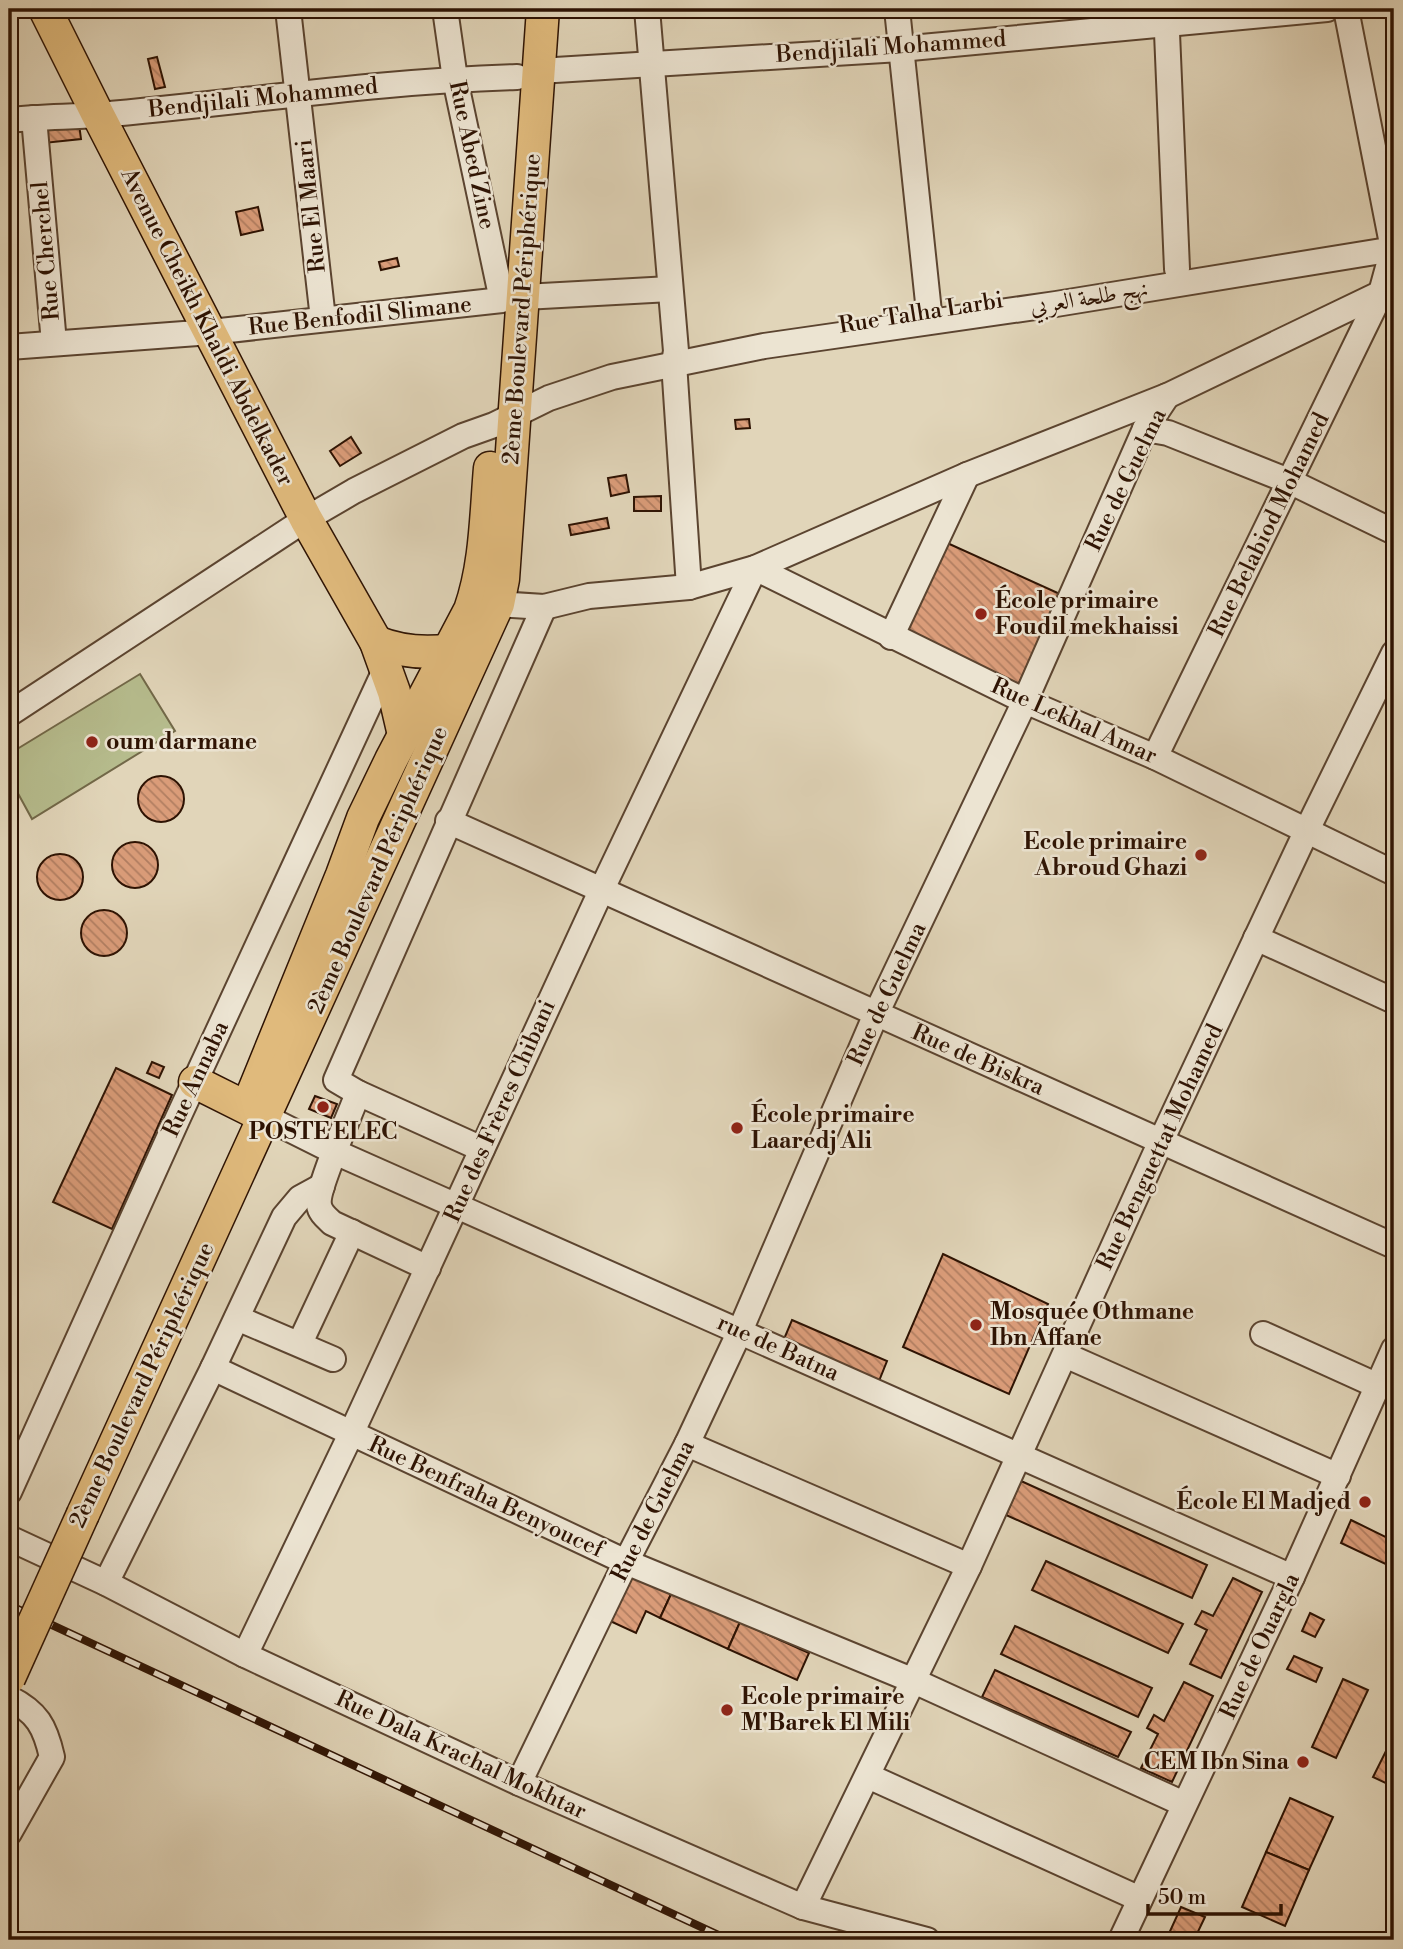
<svg xmlns="http://www.w3.org/2000/svg" width="1403" height="1949" viewBox="0 0 1403 1949" font-family="'Libre Bodoni',Amiri,serif">
  <defs>
    <pattern id="building-back-hatch" width="6" height="6" patternUnits="userSpaceOnUse" patternTransform="scale(1.75)"><rect width="6" height="6" fill="#da9c79"/><path d="M-1 5l2 2M0 0l6 6M5-1l2 2" fill="none" stroke="#b17e61"/></pattern>
  </defs>
  <rect width="100%" height="100%" fill="#e1d5b9"/>
  <filter id="stains"><feTurbulence type="fractalNoise" baseFrequency=".00286" numOctaves="4"/><feColorMatrix values="0 0 0 0 .2 0 0 0 0 .09 0 0 0 0 .02 0 0 0 .5 -.17"/></filter>
  <radialGradient id="worn" r=".72"><stop offset=".6" stop-color="#630" stop-opacity="0"/><stop offset="1" stop-color="#630" stop-opacity=".3"/></radialGradient>
  <path fill="#b6bc8d" stroke="#726848" stroke-width="2" d="M140,674L175,731L32,819L9,777V754Z"/>
  <g fill="url(#building-back-hatch)" stroke="#2e1303" stroke-width="2">
    <path d="M157,57L165,87L155,89L148,59Z"/>
    <path d="M78,116L81,139L44,143L42,120Z"/>
    <path d="M258,207L263,230L241,235L236,212Z"/>
    <path d="M397,258L399,266L381,270L379,262Z"/>
    <path d="M749,419L750,428L736,429L735,420Z"/>
    <path d="M351,437L361,453L340,466L330,451Z"/>
    <path d="M626,475L629,492L611,496L608,478Z"/>
    <path d="M661,496V511H634V497Z"/>
    <path d="M607,518L609,528L571,535L569,525Z"/>
    <path d="M945,542L1060,594L1016,690L901,634Z"/>
    <circle cx="161" cy="799" r="23"/>
    <circle cx="135" cy="865" r="23"/>
    <circle cx="60" cy="877" r="23"/>
    <circle cx="104" cy="933" r="23"/>
    <path d="M152,1062L164,1067L159,1078L147,1073Z"/>
    <path d="M116,1068L172,1095L112,1229L53,1202Z"/>
    <path d="M315,1096L337,1104L331,1118L309,1109Z"/>
    <path d="M943,1254L1048,1304L1009,1394L903,1347Z"/>
    <path d="M792,1320L887,1361L879,1381L784,1339Z"/>
    <path d="M1021,1481L1207,1565L1192,1598L1006,1515Z"/>
    <path d="M1351,1520L1394,1541V1568L1341,1543Z"/>
    <path d="M1046,1561L1183,1624L1168,1653L1032,1590Z"/>
    <path d="M631,1574L672,1592L660,1618L646,1611L636,1633L610,1621Z"/>
    <path d="M1233,1578L1262,1592L1221,1678L1190,1664L1207,1630L1195,1624L1202,1611L1213,1616Z"/>
    <path d="M672,1592L740,1622L728,1649L660,1618Z"/>
    <path d="M1310,1613L1324,1620L1315,1637L1302,1631Z"/>
    <path d="M740,1622L809,1653L797,1680L728,1649Z"/>
    <path d="M1015,1626L1152,1688L1138,1717L1001,1654Z"/>
    <path d="M1294,1656L1322,1668L1316,1682L1287,1669Z"/>
    <path d="M995,1670L1131,1732L1118,1757L982,1697Z"/>
    <path d="M1343,1679L1368,1690L1336,1758L1312,1747Z"/>
    <path d="M1184,1682L1213,1696L1172,1782L1141,1768L1158,1734L1147,1728L1154,1715L1164,1721Z"/>
    <path d="M1391,1741L1394,1742V1787L1373,1777Z"/>
    <path d="M1290,1798L1333,1817L1309,1870L1266,1852Z"/>
    <path d="M1266,1852L1309,1870L1285,1926L1242,1907Z"/>
    <path d="M1181,1907L1205,1917L1194,1940H1166Z"/>
  </g>
  <g fill="none" stroke-linecap="round" stroke-linejoin="round">
    <defs>
      <g id="minor">
        <path d="M288,9L323,319"/>
        <path d="M647,9L676,351L674,363L689,587"/>
        <path d="M897,9L929,312"/>
        <path d="M1166,9L1177,269"/>
        <path d="M539,71L900,49L1327,9"/>
        <path d="M34,118L54,343"/>
        <path d="M9,120C39,117 69,117 99,115C239,103 377,81 517,77"/>
        <path d="M524,297L670,289"/>
        <path d="M9,347L211,332L502,300L455,79L445,9"/>
        <path d="M1145,429L1168,433L1291,482L1394,532"/>
        <path d="M498,604L544,607L589,596L689,587L755,568L967,475L1167,396L1381,293L1394,290"/>
        <path d="M891,637L967,475"/>
        <path d="M9,714L306,519L354,491L463,436L494,425L549,398L612,377L764,346L1056,304L1394,249"/>
        <path d="M1155,757L1381,293L1393,249L1346,9"/>
        <path d="M448,821L1394,1246"/>
        <path d="M1256,938L1394,1001"/>
        <path d="M358,1093C351,1113 316,1189 319,1205C320,1213 327,1218 332,1223L428,1268"/>
        <path d="M265,1117L335,1152L1292,1577"/>
        <path d="M482,1149L358,1093L336,1080L544,607"/>
        <path d="M237,1318L333,1359"/>
        <path d="M1263,1334L1378,1386"/>
        <path d="M300,1343L352,1232"/>
        <path d="M1065,1355L1338,1476"/>
        <path d="M213,1368L626,1562L914,1681L1184,1804"/>
        <path d="M687,1444L969,1566"/>
        <path d="M9,1492L177,1120L386,668"/>
        <path d="M9,1538L106,1583L245,1655L519,1783L803,1907L927,1940"/>
        <path d="M106,1583L213,1368L284,1217L300,1198L322,1186"/>
        <path d="M245,1655L351,1434L601,891L755,568L1025,701L1155,757L1394,873"/>
        <path d="M9,1698C37,1712 45,1726 52,1757L9,1833"/>
        <path d="M868,1776L1140,1899"/>
        <path d="M519,1783L626,1562L687,1444L740,1331L876,1014L1025,701L1145,429L1167,396"/>
        <path d="M803,1907L969,1566L1161,1141L1307,830L1394,653"/>
        <path d="M1121,1940L1292,1577L1394,1349"/>
      </g>
      <g id="major">
        <path d="M45,9L98,115L306,519L376,642L394,692L404,735"/>
        <path d="M376,642C401,652 424,654 451,650"/>
        <path d="M195,1082L265,1117"/>
        <path d="M251,1098L342,875L363,818L391,760L470,610C486,565 486,514 490,468"/>
        <path d="M83,1514L498,604L503,579L543,9"/>
      </g>
    </defs>
    <use href="#minor" stroke="#5b4430" stroke-width="28"/>
    <use href="#major" stroke="#2e1303" stroke-width="35"/>
    <use href="#minor" stroke="#ece4d2" stroke-width="24"/>
    <use href="#major" stroke="#e0ba7c" stroke-width="32"/>
    <defs>
      <path id="rail" d="M9,1605L729,1940"/>
    </defs>
    <use href="#rail" stroke="#2e1303" stroke-width="8"/>
    <use href="#rail" stroke="#ece4d2" stroke-width="5" stroke-dasharray="16" stroke-linecap="butt"/>
    <defs>
      <path id="major-bridge" d="M9,1678L83,1514"/>
    </defs>
    <use href="#major-bridge" stroke="#2e1303" stroke-width="35" stroke-linecap="butt"/>
    <use href="#major-bridge" stroke="#e0ba7c" stroke-width="32"/>
  </g>
  <g fill="#8f2418" stroke="#ece4d2" stroke-width="2.5">
    <circle cx="981" cy="614" r="7"/>
    <circle cx="92" cy="742" r="7"/>
    <circle cx="1201" cy="855" r="7"/>
    <circle cx="323" cy="1107" r="7"/>
    <circle cx="737" cy="1128" r="7"/>
    <circle cx="976" cy="1325" r="7"/>
    <circle cx="1365" cy="1502" r="7"/>
    <circle cx="727" cy="1710" r="7"/>
    <circle cx="1303" cy="1762" r="7"/>
  </g>
  <g text-anchor="middle" dominant-baseline="central" stroke-width="5" stroke-linejoin="round" paint-order="stroke">
    <g font-size="23" fill="#2e1303" stroke="#ece4d2">
      <text transform="translate(891 47) rotate(-4)">Bendjilali Mohammed</text>
      <text transform="translate(263 98) rotate(-6)">Bendjilali Mohammed</text>
      <text transform="translate(472 155) rotate(78)">Rue Abed Zine</text>
      <text transform="translate(311 206) rotate(-96)">Rue El Maari</text>
      <text transform="translate(46 251) rotate(-95)">Rue Cherchel</text>
      <text transform="translate(1089 298) rotate(-9)">نهج طلحة العربي</text>
      <text transform="translate(522 309) rotate(-86)">2ème Boulevard Périphérique</text>
      <text transform="translate(921 313) rotate(-9)">Rue Talha Larbi</text>
      <text transform="translate(360 316) rotate(-6)">Rue Benfodil Slimane</text>
      <text transform="translate(207 327) rotate(63)">Avenue Cheïkh Khaldi Abdelkader</text>
      <text transform="translate(1126 480) rotate(-64)">Rue de Guelma</text>
      <text transform="translate(1269 525) rotate(-64)">Rue Belabiod Mohamed</text>
      <text transform="translate(1074 721) rotate(24)">Rue Lekhal Amar</text>
      <text transform="translate(378 870) rotate(-66)">2ème Boulevard Périphérique</text>
      <text transform="translate(887 994) rotate(-65)">Rue de Guelma</text>
      <text transform="translate(978 1060) rotate(24)">Rue de Biskra</text>
      <text transform="translate(196 1079) rotate(-65)">Rue Annaba</text>
      <text transform="translate(500 1111) rotate(-66)">Rue des Frères Chibani</text>
      <text transform="translate(1160 1147) rotate(-65)">Rue Benguettat Mohamed</text>
      <text transform="translate(778 1348) rotate(24)">rue de Batna</text>
      <text transform="translate(142 1385) rotate(-65)">2ème Boulevard Périphérique</text>
      <text transform="translate(486 1497) rotate(25)">Rue Benfraha Benyoucef</text>
      <text transform="translate(653 1511) rotate(-63)">Rue de Guelma</text>
      <text transform="translate(1260 1646) rotate(-65)">Rue de Ouargla</text>
      <text transform="translate(461 1755) rotate(25)">Rue Dala Krachal Mokhtar</text>
    </g>
    <g font-size="23" font-weight="bold" fill="#2e1303" stroke="#ece4d2" text-anchor="start">
      <text x="995" y="601">École primaire<tspan x="995" dy="26">Foudil mekhaissi</tspan></text>
      <text x="106" y="742">oum darmane</text>
      <text x="1187" y="842" text-anchor="end">Ecole primaire<tspan x="1187" dy="26">Abroud Ghazi</tspan></text>
      <text x="751" y="1115">École primaire<tspan x="751" dy="26">Laaredj Ali</tspan></text>
      <text x="323" y="1132" text-anchor="middle">POSTE ELEC</text>
      <text x="990" y="1312">Mosquée Othmane<tspan x="990" dy="26">Ibn Affane</tspan></text>
      <text x="1351" y="1502" text-anchor="end">École El Madjed</text>
      <text x="741" y="1697">Ecole primaire<tspan x="741" dy="26">M'Barek El Mili</tspan></text>
      <text x="1289" y="1762" text-anchor="end">CEM Ibn Sina</text>
    </g>
  </g>
  <rect width="1403" height="1949" fill="none" stroke="#e1d5b9" stroke-width="35"/>
  <rect x="10" y="10" width="1382" height="1928" fill="none" stroke="#2e1303" stroke-width="3.5"/>
  <rect x="18" y="18" width="1368" height="1914" fill="none" stroke="#2e1303" stroke-width="2"/>
  <path d="M1148 1904v10h133v-10" fill="none" stroke="#2e1303" stroke-width="3.5"/>
  <text x="1158" y="1904" font-size="21" fill="#2e1303" stroke="#ece4d2" stroke-width="5" paint-order="stroke">50 m</text>
  <rect width="100%" height="100%" filter="url(#stains)"/>
  <rect width="100%" height="100%" fill="url(#worn)"/>
</svg>
